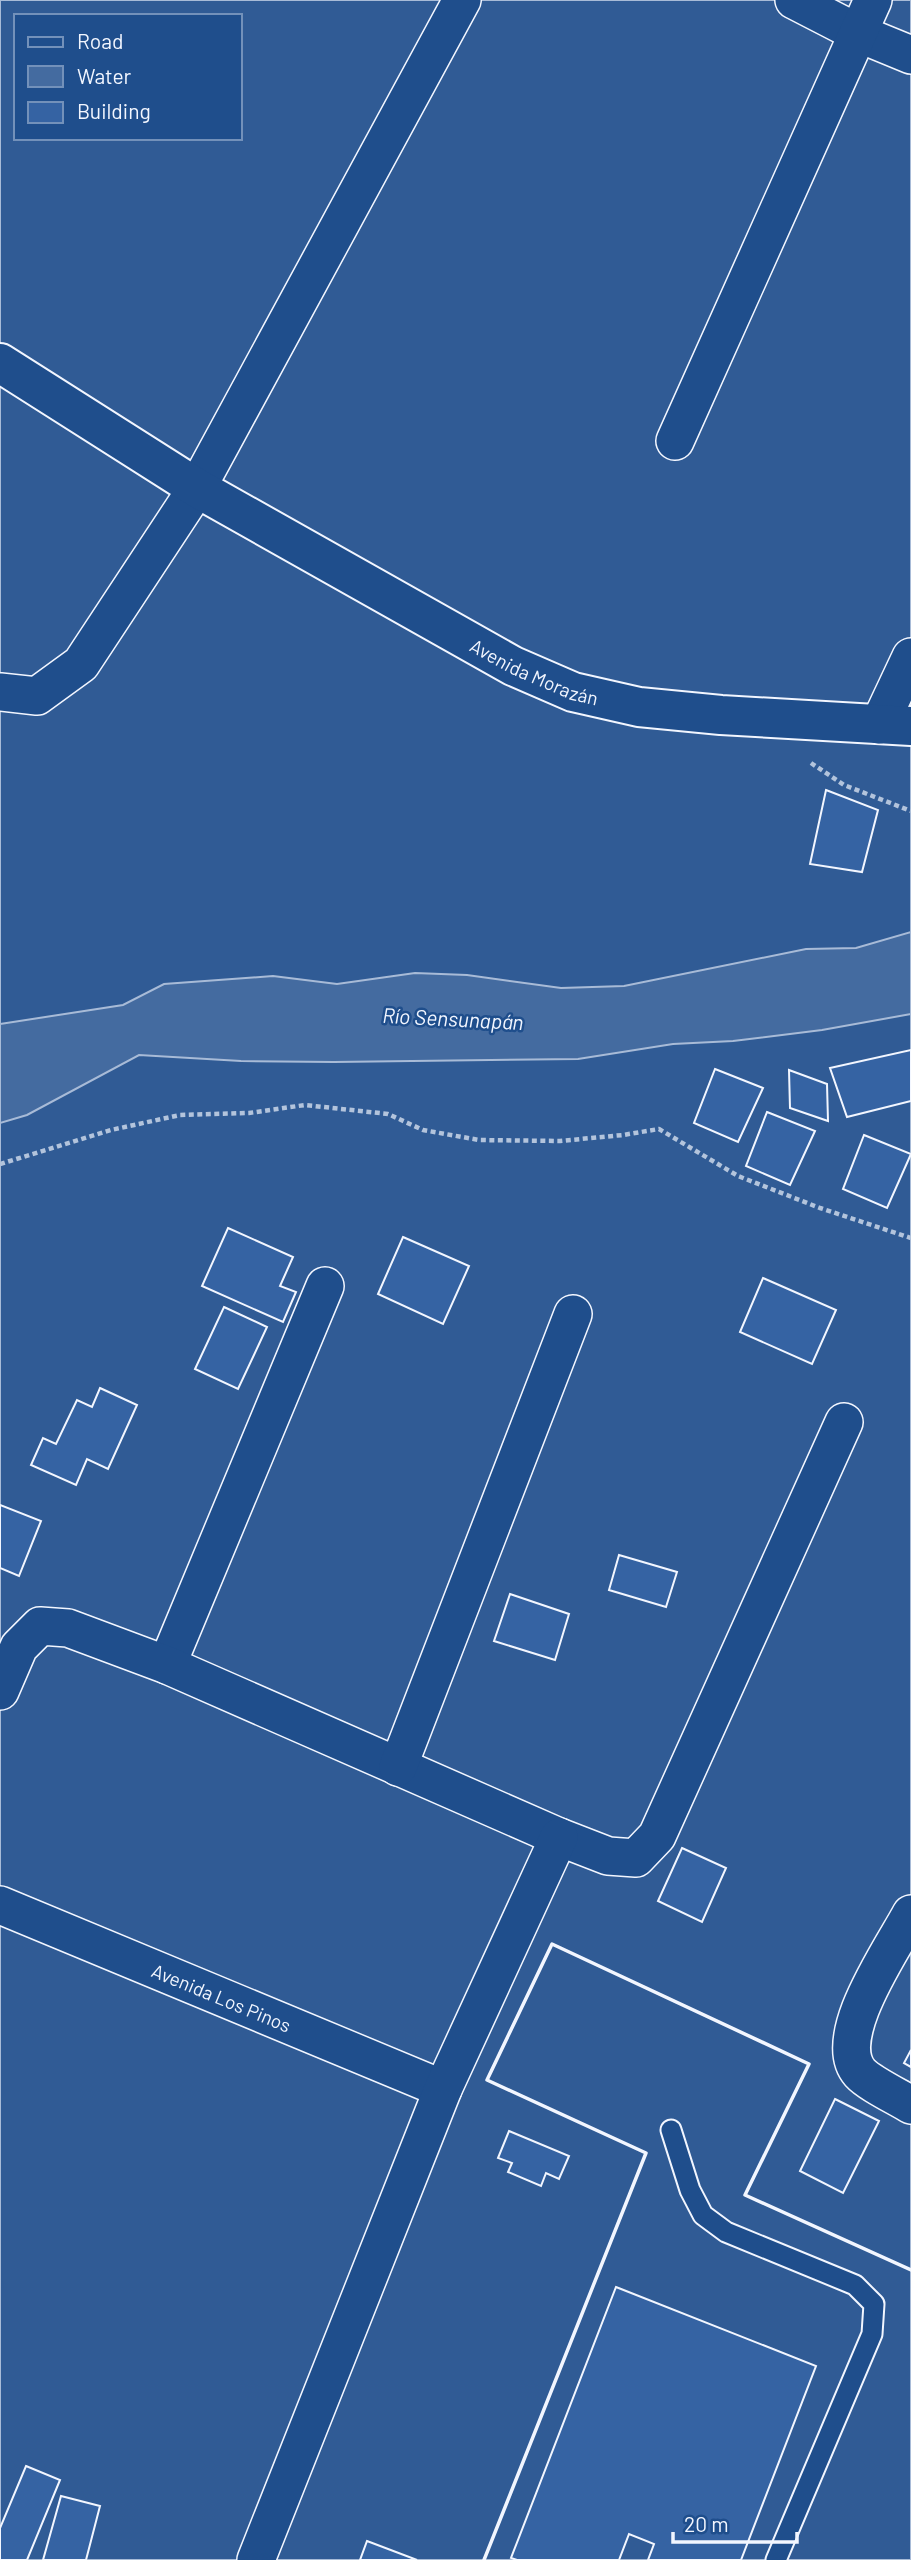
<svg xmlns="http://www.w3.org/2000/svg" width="911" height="2560" viewBox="0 0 911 2560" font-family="Barlow,sans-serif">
  <rect width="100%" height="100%" fill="#1f4e8c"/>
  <path fill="#305b95" stroke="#a8bbd7" stroke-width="2" fill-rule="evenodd" d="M0,0H911V2560H0ZM16,16H240V138H16Z"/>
  <path fill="#446ba0" stroke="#a8bbd7" stroke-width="2" d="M911,932V1014L822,1030L733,1041L673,1044L578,1059L334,1062L241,1061L139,1055L27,1115L0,1123V1024L123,1005L164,984L273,976L337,984L415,973L467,975L561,988L624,986L806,949L856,948Z"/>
  <g fill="#3563a3" stroke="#f2f6ff" stroke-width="2">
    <path d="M826,790L878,810L862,872L810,864Z"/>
    <path d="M911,1050V1101L847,1117L830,1068Z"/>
    <path d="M715,1069L763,1088L738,1142L694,1123Z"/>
    <path d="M789,1070L827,1084L828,1121L790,1108Z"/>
    <path d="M767,1112L815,1131L790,1185L746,1166Z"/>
    <path d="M864,1135L911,1154L887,1208L843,1189Z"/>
    <path d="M228,1228L293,1257L280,1286L296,1292L283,1322L202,1286Z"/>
    <path d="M403,1237L469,1266L443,1324L378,1294Z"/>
    <path d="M763,1278L836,1310L812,1364L740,1332Z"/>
    <path d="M224,1307L267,1327L238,1389L195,1369Z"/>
    <path d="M100,1388L137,1405L108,1469L87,1459L76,1485L31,1465L43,1438L56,1444L77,1400L92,1407Z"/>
    <path d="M0,1505L41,1521L19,1576L0,1568Z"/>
    <path d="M619,1555L677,1572L666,1607L609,1590Z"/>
    <path d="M510,1594L569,1614L555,1660L494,1641Z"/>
    <path d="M682,1848L726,1868L702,1922L658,1901Z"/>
    <path d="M911,2050V2067L904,2063Z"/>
    <path d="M835,2099L879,2121L843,2193L800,2171Z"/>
    <path d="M509,2131L569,2156L559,2179L546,2173L541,2186L508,2172L512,2163L498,2158Z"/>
    <path d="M616,2287L816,2366L741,2560H648L654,2544L629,2534L619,2560H517L511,2558Z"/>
    <path d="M26,2466L60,2480L27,2560H0V2528Z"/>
    <path d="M61,2496L100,2506L86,2560H43Z"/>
    <path d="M367,2541L417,2560H360Z"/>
  </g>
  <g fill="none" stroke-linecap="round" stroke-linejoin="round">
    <defs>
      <path id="lane" d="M671,2130L690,2190L703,2215L726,2232L855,2285L874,2304L872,2334L776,2560"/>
      <g id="street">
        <path d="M794,0L860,34L911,55"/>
        <path d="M675,441L873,0"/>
        <path d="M0,692L37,696L81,664L197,488L462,0"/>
        <path d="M879,725L911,657"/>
        <path d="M167,1665L325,1286"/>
        <path d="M0,1691L19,1647L40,1626L68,1628L167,1665L559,1837L608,1856L636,1858L657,1836L844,1422"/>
        <path d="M398,1767L573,1314"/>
        <path id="s1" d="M0,1905L443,2089"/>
        <path d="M911,1914C893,1948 829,2038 860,2073C869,2083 898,2097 911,2105"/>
        <path d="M256,2560L443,2089L559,1837"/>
      </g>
      <g id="secondary">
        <path id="s2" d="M0,363L197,488L513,666L573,692L639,707L721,715L911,726"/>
      </g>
    </defs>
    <use href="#lane" stroke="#f2f6ff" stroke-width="23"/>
    <use href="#street" stroke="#f2f6ff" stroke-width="40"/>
    <use href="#secondary" stroke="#f2f6ff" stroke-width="42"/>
    <g stroke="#b3c4dc" stroke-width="4.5" stroke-dasharray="5 3.5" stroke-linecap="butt">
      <path d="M811,763L844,785L911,811"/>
      <path d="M0,1164L111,1130L180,1115L249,1113L305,1105L388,1114L423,1130L479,1140L560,1141L623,1135L659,1129L738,1176L820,1208L911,1238"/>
    </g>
    <use href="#lane" stroke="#1f4e8c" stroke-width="19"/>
    <use href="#street" stroke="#1f4e8c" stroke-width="37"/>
    <use href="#secondary" stroke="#1f4e8c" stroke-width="38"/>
    <path stroke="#f2f6ff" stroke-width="3.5" d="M484,2560L646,2153L487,2080L552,1944L809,2064L745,2195L911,2270"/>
  </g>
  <g text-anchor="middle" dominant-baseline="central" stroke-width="5" stroke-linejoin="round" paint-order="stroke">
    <g font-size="19" fill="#f2f6ff" stroke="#1f4e8c">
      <text stroke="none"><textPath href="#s2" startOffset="618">Avenida Morazán</textPath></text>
      <text stroke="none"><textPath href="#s1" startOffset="240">Avenida Los Pinos</textPath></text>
    </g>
    <g font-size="21" font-style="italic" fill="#f2f6ff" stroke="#1f4e8c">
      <text transform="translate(453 1018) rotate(3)">Río Sensunapán</text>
    </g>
  </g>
  <rect x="14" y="14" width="228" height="126" fill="#1f4e8c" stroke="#7391ba" stroke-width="2"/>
  <rect x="28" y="37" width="35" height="10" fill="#1f4e8c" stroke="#7391ba" stroke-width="2"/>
  <text x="77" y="49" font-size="21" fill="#f2f6ff">Road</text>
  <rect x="28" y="66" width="35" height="21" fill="#446ba0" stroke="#7391ba" stroke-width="2"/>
  <text x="77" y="84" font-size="21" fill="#f2f6ff">Water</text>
  <rect x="28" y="102" width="35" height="21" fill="#3563a3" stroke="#7391ba" stroke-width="2"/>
  <text x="77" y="119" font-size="21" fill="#f2f6ff">Building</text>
  <path d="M673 2532v10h124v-10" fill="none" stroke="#f2f6ff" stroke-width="3.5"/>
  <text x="684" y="2532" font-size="21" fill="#f2f6ff" stroke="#1f4e8c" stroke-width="5" paint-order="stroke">20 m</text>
</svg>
